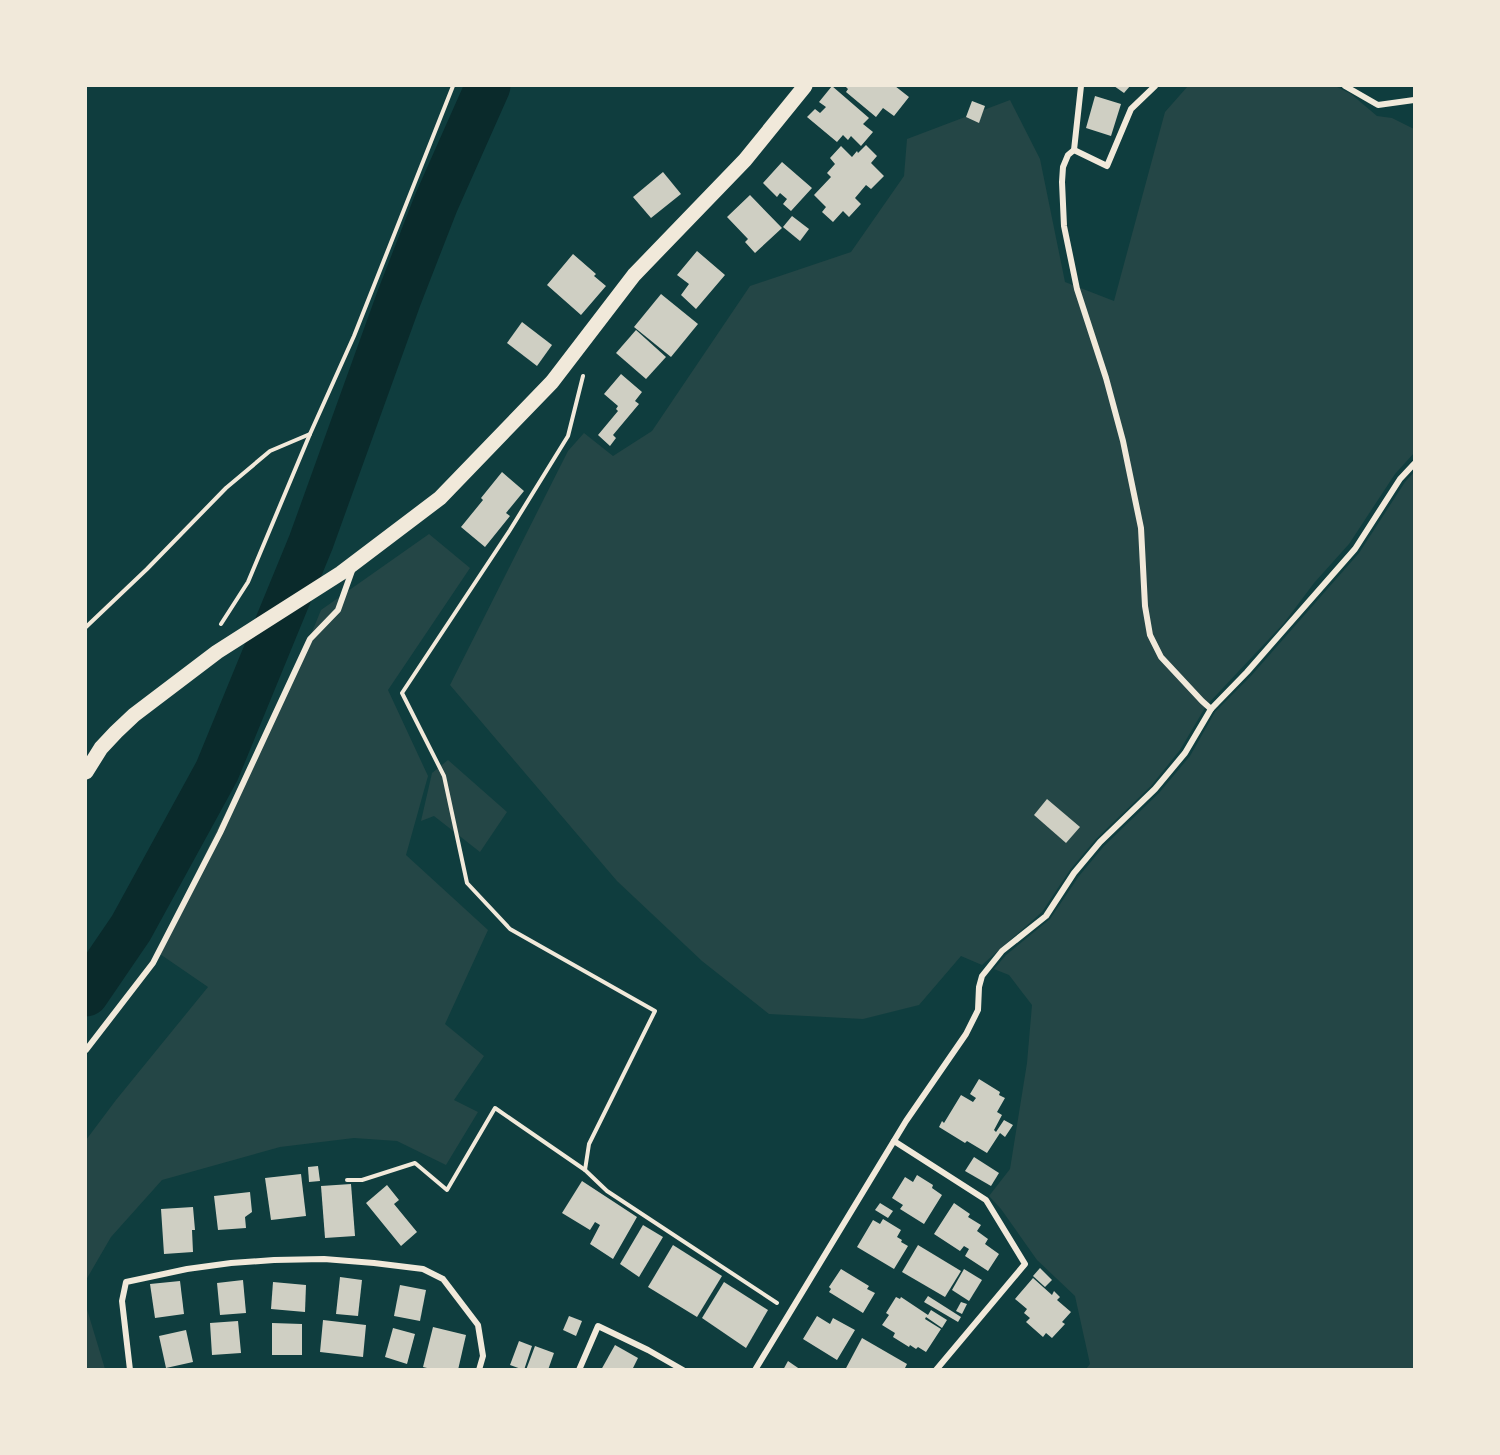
<svg xmlns="http://www.w3.org/2000/svg" width="1500" height="1455" viewBox="0 0 1500 1455" font-family="Merriweather,serif">
  <rect width="100%" height="100%" fill="#0f3d3e"/>
  <g fill="#244646">
    <path d="M1188,86H1335L1351,94L1377,116L1392,118L1414,129V453L1395,474L1349,544L1314,583L1284,623L1206,706L1180,750L1151,786L1096,839L1070,870L1042,912L982,965L961,956L919,1005L863,1019L769,1014L702,961L617,881L450,685L568,451L584,433L613,456L652,431L750,286L851,252L904,176L907,139L1010,100L1040,159L1065,282L1114,301L1165,112Z"/>
    <path d="M1414,472V1369H1086L1090,1364L1075,1296L1037,1260L1001,1209L989,1196L1010,1169L1027,1063L1032,1005L1009,975L994,969L1006,955L1050,919L1079,876L1104,846L1159,793L1190,756L1215,712L1251,676L1359,553L1405,482Z"/>
    <path d="M429,534L470,568L388,690L428,776L406,855L488,930L445,1024L484,1056L454,1100L478,1112L446,1165L397,1141L354,1138L280,1147L162,1180L111,1237L86,1280V1140L116,1100L208,987L157,952L301,659L321,610Z"/>
    <path d="M448,760L507,812L480,852L434,816L421,821L432,773Z"/>
    <path d="M86,1306L105,1369H86Z"/>
  </g>
  <g fill="none" stroke-linecap="round" stroke-linejoin="round">
    <path stroke="#0a2a2b" stroke-width="45" d="M86,994L131,928L217,771L311,542L399,298L436,203L488,86"/>
  </g>
  <g fill="#cfcfc3">
    <path d="M832,86L869,118L863,124L873,132L861,146L851,136L848,140L843,135L837,142L807,117L815,109L820,113L826,107L819,102Z"/>
    <path d="M845,86H895L909,97L894,116L883,108L876,117L846,92L848,89Z"/>
    <path d="M1114,86H1130L1124,93Z"/>
    <path d="M1095,96L1121,104L1111,136L1086,128Z"/>
    <path d="M972,101L985,106L979,123L966,117Z"/>
    <path d="M866,145L877,156L871,163L884,176L871,189L866,185L855,198L861,204L849,217L843,211L833,222L822,212L826,207L814,195L831,177L827,173L835,164L830,158L841,146L852,157L857,151L858,153Z"/>
    <path d="M782,162L812,188L791,211L783,204L787,199L780,193L777,197L763,183Z"/>
    <path d="M663,172L681,194L651,218L633,197Z"/>
    <path d="M750,195L782,228L755,253L745,242L748,239L727,217Z"/>
    <path d="M792,216L809,229L800,241L783,227Z"/>
    <path d="M697,251L725,275L696,309L681,295L689,284L677,275Z"/>
    <path d="M573,254L596,274L594,276L606,286L581,315L547,285Z"/>
    <path d="M661,294L698,324L671,357L634,327Z"/>
    <path d="M522,322L552,345L537,366L507,343Z"/>
    <path d="M636,330L666,357L646,379L616,353Z"/>
    <path d="M621,374L642,392L635,401L639,404L613,435L616,438L610,446L598,435L618,411L616,409L618,406L604,394Z"/>
    <path d="M502,472L524,491L506,513L510,516L485,547L461,527L483,500L481,498Z"/>
    <path d="M1047,799L1080,827L1066,843L1034,815Z"/>
    <path d="M979,1079L1000,1092L999,1095L1005,1098L997,1112L1002,1115L994,1130L996,1132L1004,1120L1013,1125L1005,1137L1000,1133L987,1153L967,1141L965,1143L939,1127L942,1121L944,1123L961,1095L973,1102L976,1098L970,1094Z"/>
    <path d="M974,1157L999,1173L991,1186L965,1171Z"/>
    <path d="M318,1166L320,1181L309,1182L308,1167Z"/>
    <path d="M301,1174L306,1216L271,1220L265,1178Z"/>
    <path d="M917,1175L933,1185L932,1188L942,1195L924,1224L900,1209L903,1205L892,1198L905,1177L913,1182Z"/>
    <path d="M582,1181L637,1217L613,1259L590,1244L600,1225L595,1222L590,1230L562,1213Z"/>
    <path d="M351,1184L355,1236L325,1238L321,1186Z"/>
    <path d="M387,1185L399,1200L394,1204L417,1232L401,1246L366,1203Z"/>
    <path d="M250,1192L252,1212L245,1217L246,1228L218,1230L214,1196Z"/>
    <path d="M880,1203L893,1211L888,1218L875,1210Z"/>
    <path d="M954,1203L970,1214L968,1217L981,1225L977,1231L988,1239L985,1244L999,1254L988,1271L965,1256L969,1249L964,1246L960,1251L934,1234Z"/>
    <path d="M193,1207L195,1230H192L193,1252L164,1254L161,1209Z"/>
    <path d="M883,1219L901,1230L897,1237L902,1240L901,1242L908,1246L894,1269L857,1247L873,1220L880,1224Z"/>
    <path d="M643,1225L663,1237L639,1277L620,1264Z"/>
    <path d="M673,1245L722,1276L697,1317L648,1287Z"/>
    <path d="M918,1245L961,1271L945,1297L902,1272Z"/>
    <path d="M1040,1268L1052,1280L1045,1287L1033,1276Z"/>
    <path d="M841,1269L869,1286L867,1289L875,1293L863,1313L829,1292L831,1289L829,1287Z"/>
    <path d="M964,1269L982,1280L969,1301L952,1290Z"/>
    <path d="M340,1277L362,1280L358,1316L336,1314Z"/>
    <path d="M1033,1278L1052,1295L1054,1291L1060,1297L1057,1300L1071,1312L1062,1322L1065,1324L1052,1338L1046,1333L1043,1337L1026,1322L1030,1318L1024,1313L1027,1309L1015,1299Z"/>
    <path d="M243,1280L246,1313L220,1315L217,1283Z"/>
    <path d="M180,1281L184,1314L155,1318L150,1284Z"/>
    <path d="M273,1282L306,1285L305,1312L271,1309Z"/>
    <path d="M724,1282L768,1310L746,1348L702,1318Z"/>
    <path d="M400,1285L426,1290L420,1321L394,1316Z"/>
    <path d="M928,1296L961,1317L958,1322L924,1302Z"/>
    <path d="M896,1297L900,1299L901,1297L928,1315L931,1310L947,1320L942,1328L926,1317L925,1319L941,1329L926,1352L918,1347L916,1349L910,1345L909,1347L893,1337L895,1333L882,1325L889,1315L886,1313Z"/>
    <path d="M961,1302L967,1304L962,1314L956,1311Z"/>
    <path d="M569,1316L582,1321L576,1336L563,1330Z"/>
    <path d="M817,1316L830,1324L833,1318L855,1330L837,1360L803,1339Z"/>
    <path d="M323,1320L366,1325L363,1357L320,1352Z"/>
    <path d="M238,1321L241,1353L212,1355L210,1323Z"/>
    <path d="M272,1323L302,1324V1355H272Z"/>
    <path d="M433,1327L466,1335L458,1370H435L423,1367Z"/>
    <path d="M393,1328L415,1334L407,1364L385,1357Z"/>
    <path d="M186,1330L193,1362L166,1368L159,1336Z"/>
    <path d="M862,1338L907,1364L904,1370H845Z"/>
    <path d="M519,1341L532,1346L524,1370L510,1365Z"/>
    <path d="M615,1345L638,1358L632,1370H601Z"/>
    <path d="M535,1346L554,1353L548,1370H526Z"/>
    <path d="M788,1361L801,1370H783Z"/>
  </g>
  <g fill="none" stroke-linecap="round" stroke-linejoin="round">
    <g stroke="#f1e9da" stroke-width="4">
      <path d="M583,376L568,436L510,530L402,693L444,776L467,883L510,929L655,1011L589,1144L585,1170L607,1191L777,1303"/>
      <path d="M221,624L248,582L310,434L354,336L453,86"/>
      <path d="M86,627L147,569L226,488L270,451L310,434"/>
      <path d="M347,1180H362L415,1163L447,1190L495,1108L585,1170"/>
    </g>
    <g stroke="#f1e9da" stroke-width="6">
      <path d="M1081,86L1074,150L1068,155L1063,167L1062,182L1064,226L1077,289L1106,378L1123,441L1141,528L1145,606L1150,635L1161,657L1202,701L1211,709"/>
      <path d="M1345,86L1378,105L1414,100"/>
      <path d="M1074,150L1107,166L1131,109L1155,86"/>
      <path d="M86,1050L153,963L220,833L310,639L338,610L353,568"/>
      <path d="M894,1141L986,1200L1025,1264L936,1370"/>
      <path d="M130,1370L122,1301L126,1282L187,1269L231,1263L274,1260L324,1259L374,1263L423,1269L443,1279L478,1325L483,1356L479,1370"/>
      <path d="M579,1370L598,1326L648,1350L683,1370"/>
      <path d="M755,1370L906,1121L966,1034L978,1010L979,987L982,976L1002,951L1046,916L1074,873L1100,842L1155,789L1185,753L1211,709L1247,672L1355,549L1400,479L1414,464"/>
    </g>
    <path stroke="#f1e9da" stroke-width="15" d="M86,772L101,748L116,732L134,715L217,652L341,573L440,498L552,382L634,275L745,160L805,86"/>
  </g>
  <rect width="1500" height="1455" fill="none" stroke="#f1e9da" stroke-width="174"/>
</svg>
